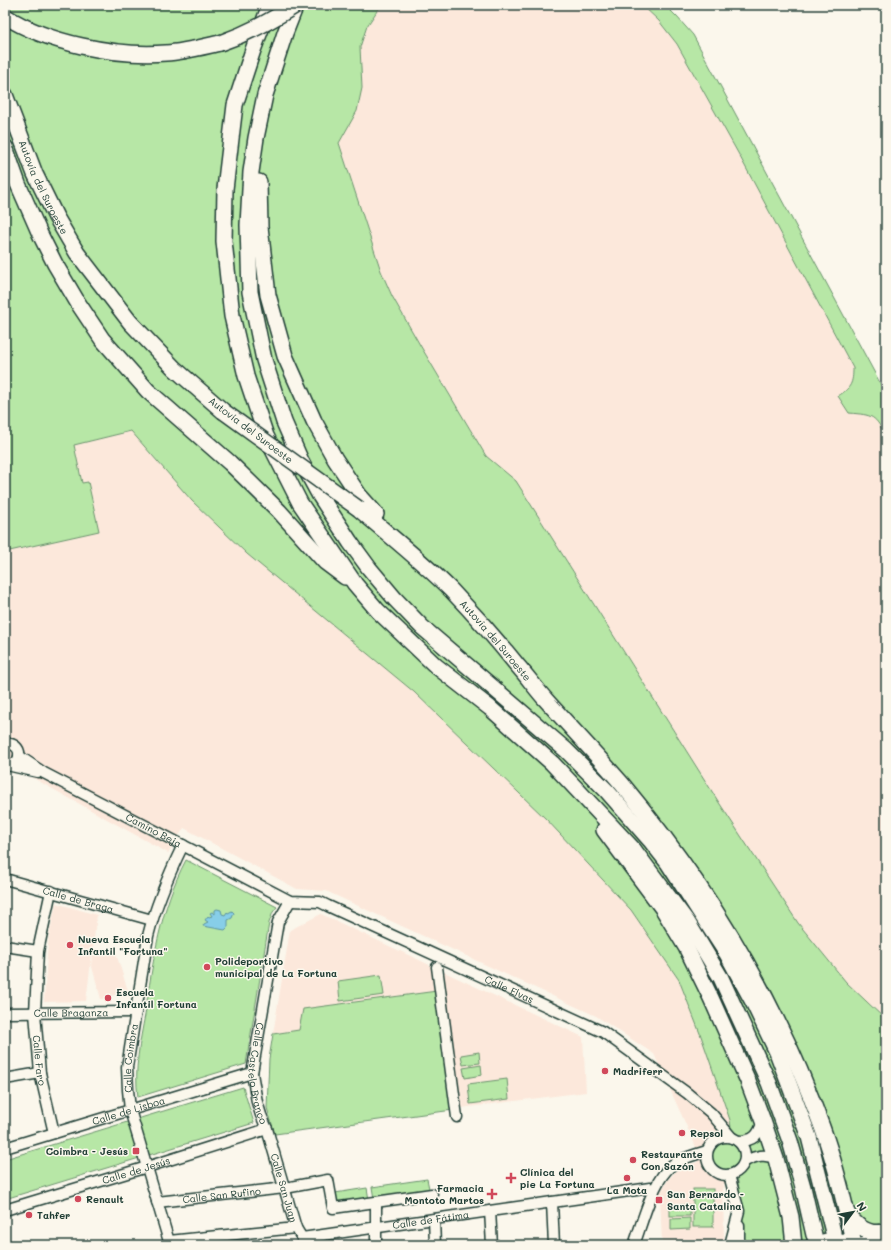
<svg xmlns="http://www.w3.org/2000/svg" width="891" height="1250" viewBox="0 0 891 1250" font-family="Mali,sans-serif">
  <rect width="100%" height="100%" fill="#fbf7ec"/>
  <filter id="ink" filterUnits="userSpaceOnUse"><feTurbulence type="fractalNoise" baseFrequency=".025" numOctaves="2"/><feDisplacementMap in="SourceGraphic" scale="8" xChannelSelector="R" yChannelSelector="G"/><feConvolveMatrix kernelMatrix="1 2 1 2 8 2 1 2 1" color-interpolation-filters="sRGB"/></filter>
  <g filter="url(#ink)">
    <g fill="#fce8db">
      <path d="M381,5H642L659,21L677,44L738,153L853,368L852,380L850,386L846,391L839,396L849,413L868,414L874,418L879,424L886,437V1020L846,982L798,923L718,801L516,481L486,456L420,345L392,296L381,271L339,143L362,88L360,47L367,26Z"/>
      <path d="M131,431L192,501L247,554L414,692L546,819L631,910L679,980L701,1036L730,1120L739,1187L723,1184L724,1245H662L660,1193L668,1180L678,1169L687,1164L696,1163L701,1158L654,1054L596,1016L326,891L297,889L184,828L168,853L33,778L5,755V552L99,531L87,482L82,483L74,445Z"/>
      <path d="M56,903L97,915L86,1001L44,1002L47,955L49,936Z"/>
      <path d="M321,914L434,967L437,991L304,1009L299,1030L273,1034L290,930Z"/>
      <path d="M114,947L128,991L101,999L92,967L93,953Z"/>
      <path d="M440,970L583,1037L586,1092L461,1108Z"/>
    </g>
    <g fill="#b7e7a6" stroke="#6b926d">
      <path d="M5,5H381L367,26L360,47L362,88L357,111L339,143L381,271L392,296L420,345L486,456L516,481L718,801L798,923L846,982L886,1020V1245H743L742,1215L736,1167C707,1180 702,1137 733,1143L730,1120L701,1036L679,980L631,910L546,819L414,692L247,554L192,501L131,431L74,445L82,483L88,482L99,531L5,552Z"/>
      <path d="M642,5H665L677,17L693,35L886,394V437C875,415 873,415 849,413L838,396C851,388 853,383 853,368L738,153L677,44L659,21Z"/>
      <path d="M186,860L277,907L273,912L269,923L246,1064L138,1097C134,1070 140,1041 145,1015C153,960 160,909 186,860Z"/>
      <path d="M381,975L384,995L340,1001L338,981Z"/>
      <path d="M437,991L453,1110L275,1134L267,1108L269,1059L273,1034L299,1030L303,1009Z"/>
      <path d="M479,1052L480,1063L463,1065L461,1055Z"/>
      <path d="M481,1065L482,1075L465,1078L463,1068Z"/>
      <path d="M507,1079L509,1099L470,1104L468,1084Z"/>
      <path d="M243,1087L254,1123L5,1199V1159Z"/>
      <path d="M427,1179L430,1193L374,1199L372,1187Z"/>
      <path d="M367,1188L369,1200L336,1205L335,1193Z"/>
      <rect x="693" y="1189" width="20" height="38"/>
      <rect x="670" y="1205" width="20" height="11"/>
      <path d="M690,1218V1229L671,1230V1219Z"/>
    </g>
    <path fill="#87cee8" stroke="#5d94a0" d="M217,909L221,910L222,914L225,915L227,912L228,913L232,911L234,913L232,918L228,920V927L225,930L203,926L204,924L208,922L205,920L208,916L209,917L212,916L210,913L212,912L215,914V910Z"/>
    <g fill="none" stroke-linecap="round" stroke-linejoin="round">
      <defs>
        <g id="minor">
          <path d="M5,744C24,741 24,768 5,765"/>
          <path id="s1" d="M19,756L44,773L290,901L320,902L328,906L603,1032L687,1093L711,1113L732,1138"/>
          <path d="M7,765L38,772"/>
          <path id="s2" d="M5,879L152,920"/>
          <path id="s3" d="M51,891L38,951L35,1013L40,1073L54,1133"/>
          <path id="s4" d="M290,901L278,922L252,1073L257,1102L261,1115L267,1129L296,1228L302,1238L304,1245"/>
          <path d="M5,946L38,951"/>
          <path d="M437,967L457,1117"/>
          <path id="s5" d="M5,1013L136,1012"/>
          <path d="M5,1079L40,1073"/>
          <circle cx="726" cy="1156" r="19"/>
          <path d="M738,1141C754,1141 758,1136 763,1121"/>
          <path id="s6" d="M5,1148L252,1073"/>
          <path d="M745,1161C756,1156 765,1153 776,1159"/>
          <path d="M729,1175L739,1211L731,1241V1245"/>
          <path id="s7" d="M157,1202L285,1188L328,1180L333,1208L432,1194"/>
          <path d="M552,1202L554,1245"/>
          <path d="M376,1203V1245"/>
          <path id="s8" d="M5,1210L147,1167L267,1129"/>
          <path d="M490,1211L492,1245"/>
          <path d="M434,1219L435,1245"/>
          <path d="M739,1225V1245"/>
          <path id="s9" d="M302,1238L650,1188L654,1190"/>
          <path d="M169,1241L296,1228"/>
          <path id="s10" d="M170,1245L130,1110L128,1090L127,1067L148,936C156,904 169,874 183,845"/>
          <path d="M634,1245C642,1223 651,1188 666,1171C674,1160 694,1155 707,1151"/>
        </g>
        <g id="major">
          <path d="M812,1245C825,1238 840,1237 854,1245"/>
          <path d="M861,1245L874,1243L886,1238"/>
        </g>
        <g id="highway">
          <path d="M270,5L253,50L235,105L225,189L224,241L232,316L246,376L266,436L300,503L355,584L378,611L436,666L490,708L552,763L634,850L688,923L721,978L769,1083L790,1141L803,1187L814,1235"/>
          <path d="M296,5L285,33L265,95L256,138L251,172L248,225L250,292L264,360L284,422L301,461L320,496L350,542L369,568L395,599L422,627L566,750L607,791L650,840L668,863L727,954L753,1002L777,1052L809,1137L833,1232"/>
          <path d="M5,16C47,43 116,57 166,53C184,52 202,47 220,43"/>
          <path id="s11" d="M5,95L35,174L56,217L77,253L130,322L174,368L223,411"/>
          <path d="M5,147L18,184L40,234L55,264L78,303L102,339L148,391L230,463L279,511L325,562L345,577"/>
          <path d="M259,182L260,227L268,295L285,356L314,421L335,459L359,495L376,514"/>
          <path id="s12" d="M359,509C390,536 422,561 451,590C474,614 496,639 517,665C527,676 536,689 546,700C571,728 597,755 622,784C707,886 777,1001 822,1127C836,1165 845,1205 854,1245"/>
          <path d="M604,830L663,909L686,947L711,998L748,1081L763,1121L776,1159L791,1217L794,1245"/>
          <path d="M847,1213C856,1226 869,1237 886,1231"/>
        </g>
      </defs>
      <use href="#minor" stroke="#1f3d34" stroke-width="13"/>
      <use href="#major" stroke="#1f3d34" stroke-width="16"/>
      <use href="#highway" stroke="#1f3d34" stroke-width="18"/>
      <use href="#minor" stroke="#fbf7ec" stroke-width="10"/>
      <use href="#major" stroke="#fbf7ec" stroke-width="13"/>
      <use href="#highway" stroke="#fbf7ec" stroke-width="15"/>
      <defs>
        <g id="highway-bridge">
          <path d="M220,43C249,33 270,21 296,5"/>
          <path d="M223,411L359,509"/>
        </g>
      </defs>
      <use href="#highway-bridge" stroke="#1f3d34" stroke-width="18" stroke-linecap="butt"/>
      <use href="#highway-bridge" stroke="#fbf7ec" stroke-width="15"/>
    </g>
  </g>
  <g fill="#d1495b" stroke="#fbf7ec" stroke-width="1.5">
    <circle cx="70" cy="945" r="4"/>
    <circle cx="207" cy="967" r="4"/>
    <circle cx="108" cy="998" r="4"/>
    <circle cx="605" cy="1071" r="4"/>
    <circle cx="682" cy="1133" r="4"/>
    <rect x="132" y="1147" width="8" height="8" rx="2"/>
    <circle cx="633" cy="1160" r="4"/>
    <path d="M509 1172h4v4h4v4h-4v4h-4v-4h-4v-4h4z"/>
    <circle cx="627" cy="1178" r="4"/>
    <path d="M490 1188h4v4h4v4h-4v4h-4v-4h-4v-4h4z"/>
    <circle cx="78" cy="1199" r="4"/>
    <rect x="655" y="1196" width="8" height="8" rx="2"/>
    <circle cx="29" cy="1215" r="4"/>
  </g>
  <g text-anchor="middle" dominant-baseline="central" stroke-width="3" stroke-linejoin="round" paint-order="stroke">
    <g font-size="10" fill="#1f3d34" stroke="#fbf7ec">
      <text stroke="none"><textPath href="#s11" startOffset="100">Autovía del Suroeste</textPath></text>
      <text transform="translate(251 430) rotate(37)">Autovía del Suroeste</text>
      <text stroke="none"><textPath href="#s12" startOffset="190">Autovía del Suroeste</textPath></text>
      <text stroke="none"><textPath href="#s1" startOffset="154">Camino Beja</textPath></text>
      <text stroke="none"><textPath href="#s2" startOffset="76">Calle de Braga</textPath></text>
      <text stroke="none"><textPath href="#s1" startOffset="546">Calle Elvas</textPath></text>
      <text stroke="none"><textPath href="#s5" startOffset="66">Calle Braganza</textPath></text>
      <text stroke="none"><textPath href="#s10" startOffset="193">Calle Coimbra</textPath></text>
      <text stroke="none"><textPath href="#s3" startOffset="171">Calle Faro</textPath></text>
      <text stroke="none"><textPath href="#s4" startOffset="178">Calle Castelo Branco</textPath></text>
      <text stroke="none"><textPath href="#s6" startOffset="129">Calle de Lisboa</textPath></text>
      <text stroke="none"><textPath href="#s8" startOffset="137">Calle de Jesús</textPath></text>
      <text stroke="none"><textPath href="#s4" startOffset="297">Calle San Juan</textPath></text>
      <text stroke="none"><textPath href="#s7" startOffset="65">Calle San Rufino</textPath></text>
      <text stroke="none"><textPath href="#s9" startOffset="130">Calle de Fátima</textPath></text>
    </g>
    <g font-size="10" font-weight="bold" fill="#1f3d34" stroke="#fbf7ec" text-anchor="start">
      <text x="78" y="939">Nueva Escuela<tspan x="78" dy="12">Infantil "Fortuna"</tspan></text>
      <text x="215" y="961">Polideportivo<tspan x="215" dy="12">municipal de La Fortuna</tspan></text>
      <text x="116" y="992">Escuela<tspan x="116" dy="12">Infantil Fortuna</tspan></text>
      <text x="613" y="1071">Madriferr</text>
      <text x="690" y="1133">Repsol</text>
      <text x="128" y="1151" text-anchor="end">Coimbra - Jesús</text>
      <text x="641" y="1154">Restaurante<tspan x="641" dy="12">Con Sazón</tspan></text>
      <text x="520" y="1172">Clínica del<tspan x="520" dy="12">pie La Fortuna</tspan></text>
      <text x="484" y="1188" text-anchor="end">Farmacia<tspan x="484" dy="12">Montoto Martos</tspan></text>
      <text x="627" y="1190" text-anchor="middle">La Mota</text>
      <text x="667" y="1194">San Bernardo -<tspan x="667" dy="12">Santa Catalina</tspan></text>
      <text x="86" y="1199">Renault</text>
      <text x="37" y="1215">Tahfer</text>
    </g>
  </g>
  <rect width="891" height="1250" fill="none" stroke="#fbf7ec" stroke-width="20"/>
  <rect x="10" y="10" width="871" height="1230" fill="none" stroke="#1f3d34" stroke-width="1.5" filter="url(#ink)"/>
  <g transform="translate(853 1212) rotate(58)" stroke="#fbf7ec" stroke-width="3" paint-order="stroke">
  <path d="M0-3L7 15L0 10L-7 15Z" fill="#1f3d34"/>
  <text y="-6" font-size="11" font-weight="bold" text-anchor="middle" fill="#1f3d34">N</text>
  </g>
</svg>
